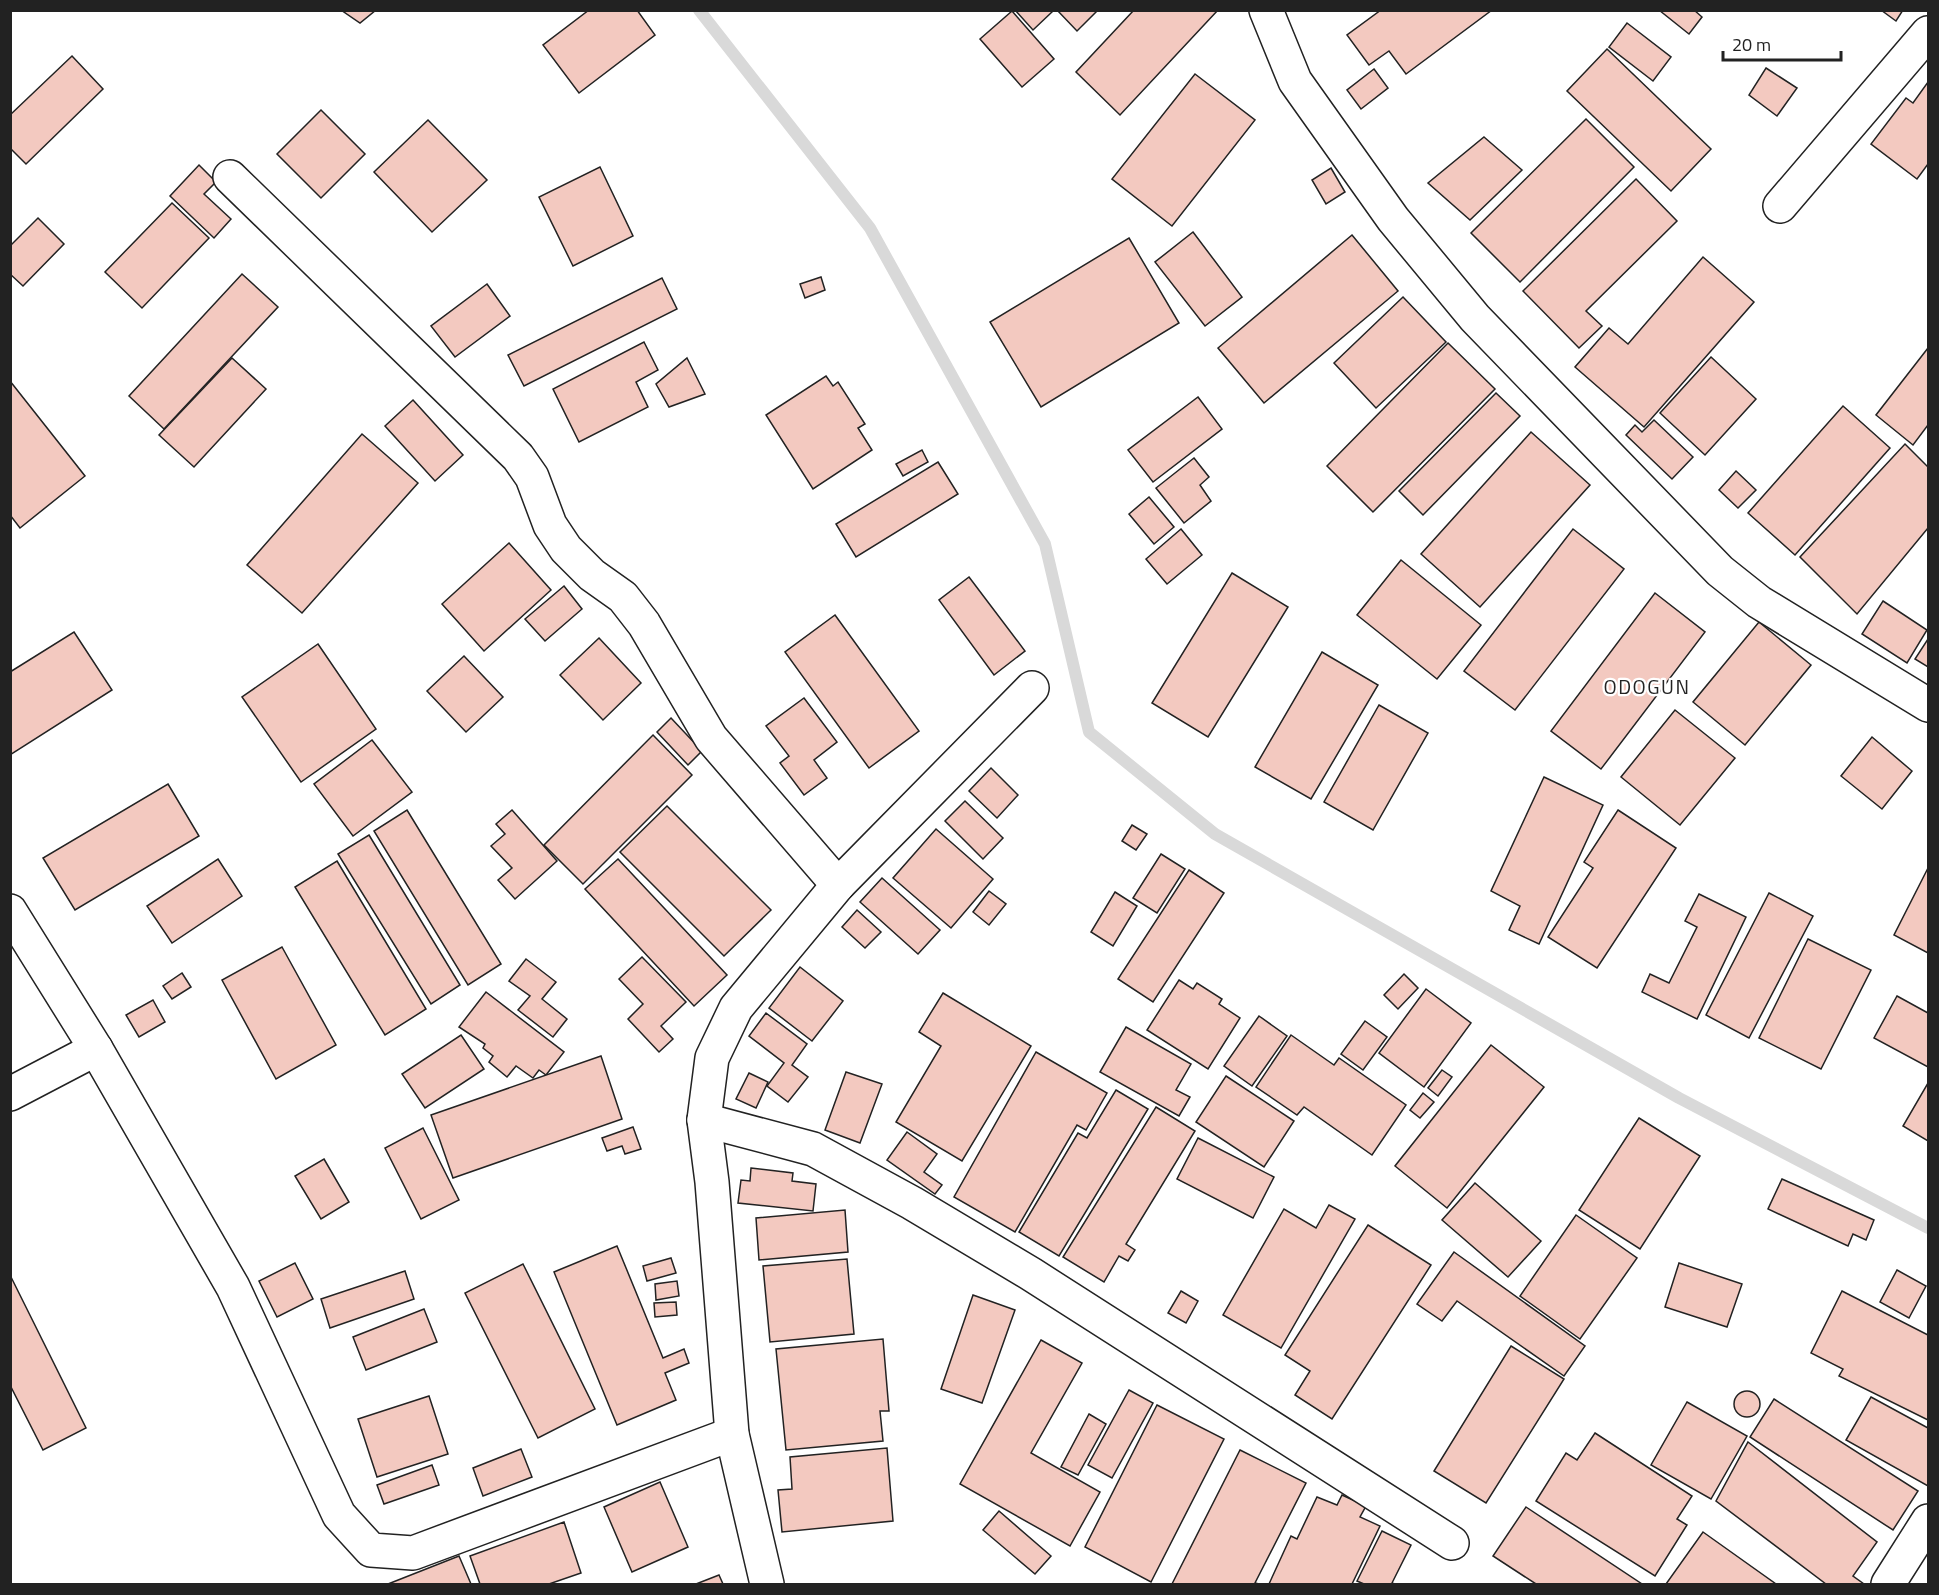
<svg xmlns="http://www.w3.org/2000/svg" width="1939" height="1595" viewBox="0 0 1939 1595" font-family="'Titillium Web',sans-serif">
  <rect width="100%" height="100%" fill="#fff"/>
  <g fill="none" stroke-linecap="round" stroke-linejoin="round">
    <path stroke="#d9d9d9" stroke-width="12" d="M699,10L870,228L1045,544L1089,732L1215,834L1679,1098L1928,1228"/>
  </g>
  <g fill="#f3c9c0" stroke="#222" stroke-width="1.5">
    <path d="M341,10H376L360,23Z"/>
    <path d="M589,10H637L655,35L579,93L543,45Z"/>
    <path d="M1015,10H1052L1053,11L1033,30Z"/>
    <path d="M1057,10H1098L1077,31Z"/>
    <path d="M1134,10H1218L1120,115L1076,72Z"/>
    <path d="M1381,10H1492L1406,74L1389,51L1369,65L1347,35Z"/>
    <path d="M1659,10H1694L1702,17L1689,34Z"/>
    <path d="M1881,10H1903L1896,21Z"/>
    <path d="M1012,11L1054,59L1022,87L980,39Z"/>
    <path d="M1627,23L1671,57L1653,81L1609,47Z"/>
    <path d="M1607,49L1711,149L1671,191L1567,91Z"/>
    <path d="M72,56L103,89L26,164L10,148V115Z"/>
    <path d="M1766,68L1797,88L1777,116L1749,95Z"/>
    <path d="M1374,69L1388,88L1361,109L1347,90Z"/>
    <path d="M1195,74L1255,120L1172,226L1112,179Z"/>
    <path d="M1928,82V164L1917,179L1871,144L1906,98L1913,103Z"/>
    <path d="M321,110L365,154L321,198L277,154Z"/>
    <path d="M1586,119L1634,167L1520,282L1471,233Z"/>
    <path d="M428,120L487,180L432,232L374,172Z"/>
    <path d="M1484,137L1522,170L1470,220L1428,183Z"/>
    <path d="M199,165L216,182L204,194L231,219L214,238L170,196Z"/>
    <path d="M600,167L633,236L573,266L539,197Z"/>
    <path d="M1331,168L1345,192L1326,204L1312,180Z"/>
    <path d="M1636,179L1677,221L1586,311L1602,326L1579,348L1523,291Z"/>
    <path d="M172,203L209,238L142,308L105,272Z"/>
    <path d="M38,218L64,244L23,286L10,274V246Z"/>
    <path d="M1193,232L1242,297L1205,326L1155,262Z"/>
    <path d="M1352,235L1398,291L1264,403L1218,348Z"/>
    <path d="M1129,238L1179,323L1041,407L990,322Z"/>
    <path d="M1703,257L1754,302L1644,427L1575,367L1609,328L1628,344Z"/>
    <path d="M242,274L278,307L164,429L129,396Z"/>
    <path d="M821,277L825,290L805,298L800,284Z"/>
    <path d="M662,278L677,309L524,386L508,355Z"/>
    <path d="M487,284L510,316L455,357L431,326Z"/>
    <path d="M1403,297L1446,342L1376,408L1334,363Z"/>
    <path d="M644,342L658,370L636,382L648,407L579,442L553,389Z"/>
    <path d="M1448,343L1495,389L1373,512L1327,466Z"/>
    <path d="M1928,348V425L1913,445L1876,415Z"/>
    <path d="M1711,357L1756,399L1705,455L1660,413Z"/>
    <path d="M232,358L266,389L194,467L159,435Z"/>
    <path d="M687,358L705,394L669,407L656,384Z"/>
    <path d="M826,376L833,386L838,382L865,424L858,428L872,450L813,489L766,415Z"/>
    <path d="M10,381L85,476L20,528L10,515Z"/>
    <path d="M1496,393L1520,416L1423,515L1399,491Z"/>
    <path d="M1198,397L1222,429L1153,482L1128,450Z"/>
    <path d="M413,400L463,455L435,481L385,426Z"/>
    <path d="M1843,406L1890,448L1795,555L1748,513Z"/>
    <path d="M1654,420L1693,457L1672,479L1626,435L1635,425L1642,432Z"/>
    <path d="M1531,432L1590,485L1480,607L1421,554Z"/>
    <path d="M362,434L418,483L302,613L247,565Z"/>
    <path d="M1905,444L1928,467V528L1857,614L1800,557Z"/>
    <path d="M922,450L928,462L903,476L896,464Z"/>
    <path d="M1194,458L1209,477L1200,485L1211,501L1184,523L1156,488Z"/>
    <path d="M938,462L958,494L856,557L836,524Z"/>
    <path d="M1736,471L1756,490L1738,508L1719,490Z"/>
    <path d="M1149,497L1174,527L1154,544L1129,514Z"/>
    <path d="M1181,529L1202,555L1167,584L1146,559Z"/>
    <path d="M1573,529L1624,569L1515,710L1464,671Z"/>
    <path d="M509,543L551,590L484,651L442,604Z"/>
    <path d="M1401,560L1481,625L1437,679L1357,615Z"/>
    <path d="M1232,573L1288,607L1208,737L1152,703Z"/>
    <path d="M969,577L1025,651L994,675L939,600Z"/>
    <path d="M564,586L582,609L545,641L525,619Z"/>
    <path d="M1655,593L1705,632L1601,769L1551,731Z"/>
    <path d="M1883,601L1927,630L1907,663L1862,634Z"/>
    <path d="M835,615L919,731L869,768L785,652Z"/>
    <path d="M1759,622L1811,665L1745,745L1693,702Z"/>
    <path d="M74,632L112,690L10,755V672Z"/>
    <path d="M599,638L641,683L603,720L560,675Z"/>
    <path d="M1928,639V667L1915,659Z"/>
    <path d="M318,644L376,729L301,782L242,697Z"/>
    <path d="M1322,652L1378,685L1311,799L1255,767Z"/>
    <path d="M464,656L503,697L466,732L427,691Z"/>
    <path d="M804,698L837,742L814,760L827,778L804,795L780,763L789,756L766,726Z"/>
    <path d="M1379,705L1428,733L1373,830L1324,802Z"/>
    <path d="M1675,710L1735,758L1680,825L1621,777Z"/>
    <path d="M671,718L702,751L688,765L657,732Z"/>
    <path d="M653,735L692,775L583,884L544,845Z"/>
    <path d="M1872,737L1912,771L1882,809L1841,776Z"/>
    <path d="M372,740L412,792L353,836L314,784Z"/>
    <path d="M991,768L1018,795L997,818L969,791Z"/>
    <path d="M1544,777L1603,805L1539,944L1509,930L1520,906L1491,891Z"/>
    <path d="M168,784L199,836L75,910L43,858Z"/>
    <path d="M965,801L1003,838L983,859L945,821Z"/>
    <path d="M667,806L771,910L724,956L620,852Z"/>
    <path d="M407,810L501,964L468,985L374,831Z"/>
    <path d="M512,810L557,861L515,899L498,880L512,868L491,846L505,834L496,824Z"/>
    <path d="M1618,810L1676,848L1597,968L1548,937L1593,868L1584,862Z"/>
    <path d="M1132,825L1147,834L1136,850L1122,841Z"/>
    <path d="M936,829L993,879L951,928L893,878Z"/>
    <path d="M369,835L460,985L431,1004L338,854Z"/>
    <path d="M1161,854L1185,869L1157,913L1133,898Z"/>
    <path d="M218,859L242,896L172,943L147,906Z"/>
    <path d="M618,859L727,975L694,1006L585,889Z"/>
    <path d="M337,861L426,1009L385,1035L295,887Z"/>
    <path d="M1928,868V953L1894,935Z"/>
    <path d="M1189,870L1224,893L1153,1002L1118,979Z"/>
    <path d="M882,878L940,930L918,954L860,902Z"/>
    <path d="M989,891L1006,904L989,925L973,912Z"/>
    <path d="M1115,892L1137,906L1113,946L1091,932Z"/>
    <path d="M1769,893L1813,916L1749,1038L1706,1015Z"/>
    <path d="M1699,894L1746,917L1697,1019L1642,992L1650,974L1669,983L1697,927L1685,921Z"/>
    <path d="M857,910L881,932L865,948L842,927Z"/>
    <path d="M1808,939L1871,970L1821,1069L1759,1038Z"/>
    <path d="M282,947L336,1045L276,1079L222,980Z"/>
    <path d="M642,957L686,1002L661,1026L673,1039L659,1052L628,1019L643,1004L619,979Z"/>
    <path d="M526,959L556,982L542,999L567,1019L553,1037L518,1010L530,996L509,981Z"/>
    <path d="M800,967L843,1001L812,1041L769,1008Z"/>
    <path d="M182,973L191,987L172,999L163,986Z"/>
    <path d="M1404,974L1418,988L1398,1009L1384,995Z"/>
    <path d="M1179,980L1193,989L1197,983L1222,999L1219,1004L1240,1018L1208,1069L1147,1030Z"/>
    <path d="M1426,989L1471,1023L1424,1087L1379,1053Z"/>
    <path d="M486,992L564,1052L546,1075L539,1070L533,1078L516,1066L507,1077L489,1062L493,1056L483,1048L485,1044L459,1027Z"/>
    <path d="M943,993L1031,1046L962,1161L896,1122L941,1046L919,1032Z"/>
    <path d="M1897,996L1928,1013V1067L1874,1038Z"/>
    <path d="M153,1000L165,1022L139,1037L126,1015Z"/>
    <path d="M766,1013L807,1044L792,1065L808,1077L788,1102L767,1086L784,1063L749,1036Z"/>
    <path d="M1259,1016L1287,1036L1252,1086L1224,1066Z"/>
    <path d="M1365,1021L1387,1037L1363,1070L1341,1054Z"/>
    <path d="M1126,1027L1191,1064L1176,1090L1190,1097L1179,1116L1100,1072Z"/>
    <path d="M461,1035L484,1069L425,1108L402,1074Z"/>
    <path d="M1291,1035L1334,1065L1339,1058L1406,1105L1372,1155L1304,1107L1297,1115L1256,1087Z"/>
    <path d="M1491,1045L1544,1087L1447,1208L1395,1166Z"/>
    <path d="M1036,1052L1107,1093L1086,1130L1077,1125L1015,1232L954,1197Z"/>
    <path d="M601,1056L622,1119L453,1178L431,1115Z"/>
    <path d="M1442,1070L1452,1077L1438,1096L1428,1088Z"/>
    <path d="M846,1072L882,1084L860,1143L825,1130Z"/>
    <path d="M749,1073L768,1082L756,1108L736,1099Z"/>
    <path d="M1226,1076L1294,1121L1264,1167L1196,1122Z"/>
    <path d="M1928,1083V1141L1903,1126Z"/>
    <path d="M1116,1090L1148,1109L1059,1256L1019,1232L1078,1133L1087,1138Z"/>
    <path d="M1423,1093L1434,1102L1420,1118L1410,1110Z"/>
    <path d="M1156,1107L1195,1131L1126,1244L1135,1250L1128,1261L1119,1256L1104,1282L1063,1257Z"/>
    <path d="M1639,1118L1700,1156L1640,1249L1579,1210Z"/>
    <path d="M633,1127L641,1149L625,1154L622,1146L607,1151L602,1138Z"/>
    <path d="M423,1128L459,1200L421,1219L385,1148Z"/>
    <path d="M907,1132L937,1154L924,1172L942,1185L935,1194L887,1160Z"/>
    <path d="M1198,1138L1274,1177L1253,1218L1177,1179Z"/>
    <path d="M324,1159L349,1202L321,1219L295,1176Z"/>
    <path d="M751,1168L793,1173L792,1181L816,1184L813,1211L738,1203L741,1180L750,1181Z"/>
    <path d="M1782,1179L1874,1220L1866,1240L1853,1234L1848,1246L1768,1209Z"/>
    <path d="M1475,1183L1541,1241L1508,1277L1442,1220Z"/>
    <path d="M1329,1205L1355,1219L1281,1348L1223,1315L1284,1209L1316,1228Z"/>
    <path d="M845,1210L848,1252L759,1260L756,1218Z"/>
    <path d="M1576,1215L1637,1258L1580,1339L1520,1296Z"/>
    <path d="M1368,1225L1431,1265L1332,1419L1295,1395L1310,1371L1285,1355Z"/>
    <path d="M617,1246L663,1358L684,1349L689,1363L665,1373L676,1400L617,1425L554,1272Z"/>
    <path d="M1454,1252L1585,1346L1564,1376L1457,1301L1442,1321L1417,1304Z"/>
    <path d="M671,1258L676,1273L647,1281L643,1266Z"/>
    <path d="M847,1259L854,1334L770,1342L763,1266Z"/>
    <path d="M295,1263L313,1299L277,1317L259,1281Z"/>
    <path d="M1679,1263L1742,1284L1727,1327L1665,1307Z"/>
    <path d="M523,1264L595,1409L538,1438L465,1293Z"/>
    <path d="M1897,1270L1926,1286L1909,1318L1880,1302Z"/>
    <path d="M405,1271L414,1299L330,1328L321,1299Z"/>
    <path d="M10,1275L86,1428L43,1450L10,1385Z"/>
    <path d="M677,1281L679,1296L656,1300L655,1284Z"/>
    <path d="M1181,1291L1198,1301L1186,1323L1168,1313Z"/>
    <path d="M1842,1291L1928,1335V1420L1839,1376L1843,1369L1811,1353Z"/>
    <path d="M973,1295L1015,1310L982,1403L941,1389Z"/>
    <path d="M676,1302L677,1315L655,1317L654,1303Z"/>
    <path d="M424,1309L437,1342L366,1370L353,1337Z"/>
    <path d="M883,1339L889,1411H880L883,1441L786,1450L776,1349Z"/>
    <path d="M1041,1340L1082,1363L1031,1453L1100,1492L1070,1546L960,1484Z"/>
    <path d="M1511,1346L1564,1379L1486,1503L1434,1471Z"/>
    <path d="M1129,1390L1153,1403L1112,1478L1088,1465Z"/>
    <circle cx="1747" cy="1404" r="13"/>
    <path d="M429,1396L448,1454L377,1477L358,1419Z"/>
    <path d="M1871,1397L1928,1428V1486L1846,1440Z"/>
    <path d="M1774,1399L1918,1491L1893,1530L1750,1437Z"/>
    <path d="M1687,1402L1747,1436L1711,1499L1651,1465Z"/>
    <path d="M1157,1405L1224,1439L1151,1582L1085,1547Z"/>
    <path d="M1089,1414L1106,1424L1078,1475L1061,1467Z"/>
    <path d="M1595,1433L1692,1496L1677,1519L1687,1525L1655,1576L1536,1501L1566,1453L1577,1460Z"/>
    <path d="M1748,1442L1877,1542L1853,1576L1864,1584H1826L1716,1501Z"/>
    <path d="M887,1448L893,1521L782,1532L778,1490L792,1489L790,1457Z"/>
    <path d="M521,1449L532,1477L483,1496L473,1468Z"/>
    <path d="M1240,1450L1306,1483L1255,1583L1259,1584H1172Z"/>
    <path d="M432,1465L439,1485L384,1504L377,1485Z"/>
    <path d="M660,1482L688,1547L632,1572L604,1507Z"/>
    <path d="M1342,1495L1366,1506L1360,1517L1380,1526L1352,1584H1269L1291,1536L1297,1539L1317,1497L1337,1505Z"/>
    <path d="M1526,1507L1642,1584H1536L1493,1556Z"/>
    <path d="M999,1511L1051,1556L1035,1574L983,1530Z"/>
    <path d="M564,1522L581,1573L549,1584H480L470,1556Z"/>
    <path d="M1382,1531L1411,1545L1392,1583L1395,1584H1364L1357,1581Z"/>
    <path d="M1703,1532L1776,1584H1666Z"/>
    <path d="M459,1556L471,1584H388Z"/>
    <path d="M719,1575L723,1584H696Z"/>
  </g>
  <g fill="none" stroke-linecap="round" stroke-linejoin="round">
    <defs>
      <g id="minor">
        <path d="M1266,10L1295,81L1393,219L1475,318L1720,571L1759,602L1928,705"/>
        <path d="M230,177L518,457L532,477L550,525L566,549L592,575L623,597L644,624L711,738L838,885"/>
        <path d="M1780,206L1928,33"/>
        <path d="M10,911L96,1049L233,1287L339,1515L371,1550L413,1553L732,1434"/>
        <path d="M10,1094L96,1049"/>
        <path d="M704,1120L813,1149L912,1203L1031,1274L1452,1543"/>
        <path d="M767,1584L732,1434L712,1182L704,1120L712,1058L736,1008L838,885L1032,688"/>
        <path d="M1888,1584L1928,1521"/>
      </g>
    </defs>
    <use href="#minor" stroke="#222" stroke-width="36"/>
    <use href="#minor" stroke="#fff" stroke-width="33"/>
  </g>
  <g text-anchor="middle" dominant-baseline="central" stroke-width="4.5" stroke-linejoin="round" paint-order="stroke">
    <g font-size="20" letter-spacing="1.5" fill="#222" stroke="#fff">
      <text x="1647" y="686">ODOGUN</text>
    </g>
  </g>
  <rect width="1939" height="1595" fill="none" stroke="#222222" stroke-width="24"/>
  <path d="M1723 51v9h118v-9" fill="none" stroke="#222222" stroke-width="3"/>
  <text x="1732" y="51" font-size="18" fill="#222222" stroke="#ffffff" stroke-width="4.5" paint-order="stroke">20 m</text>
</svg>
